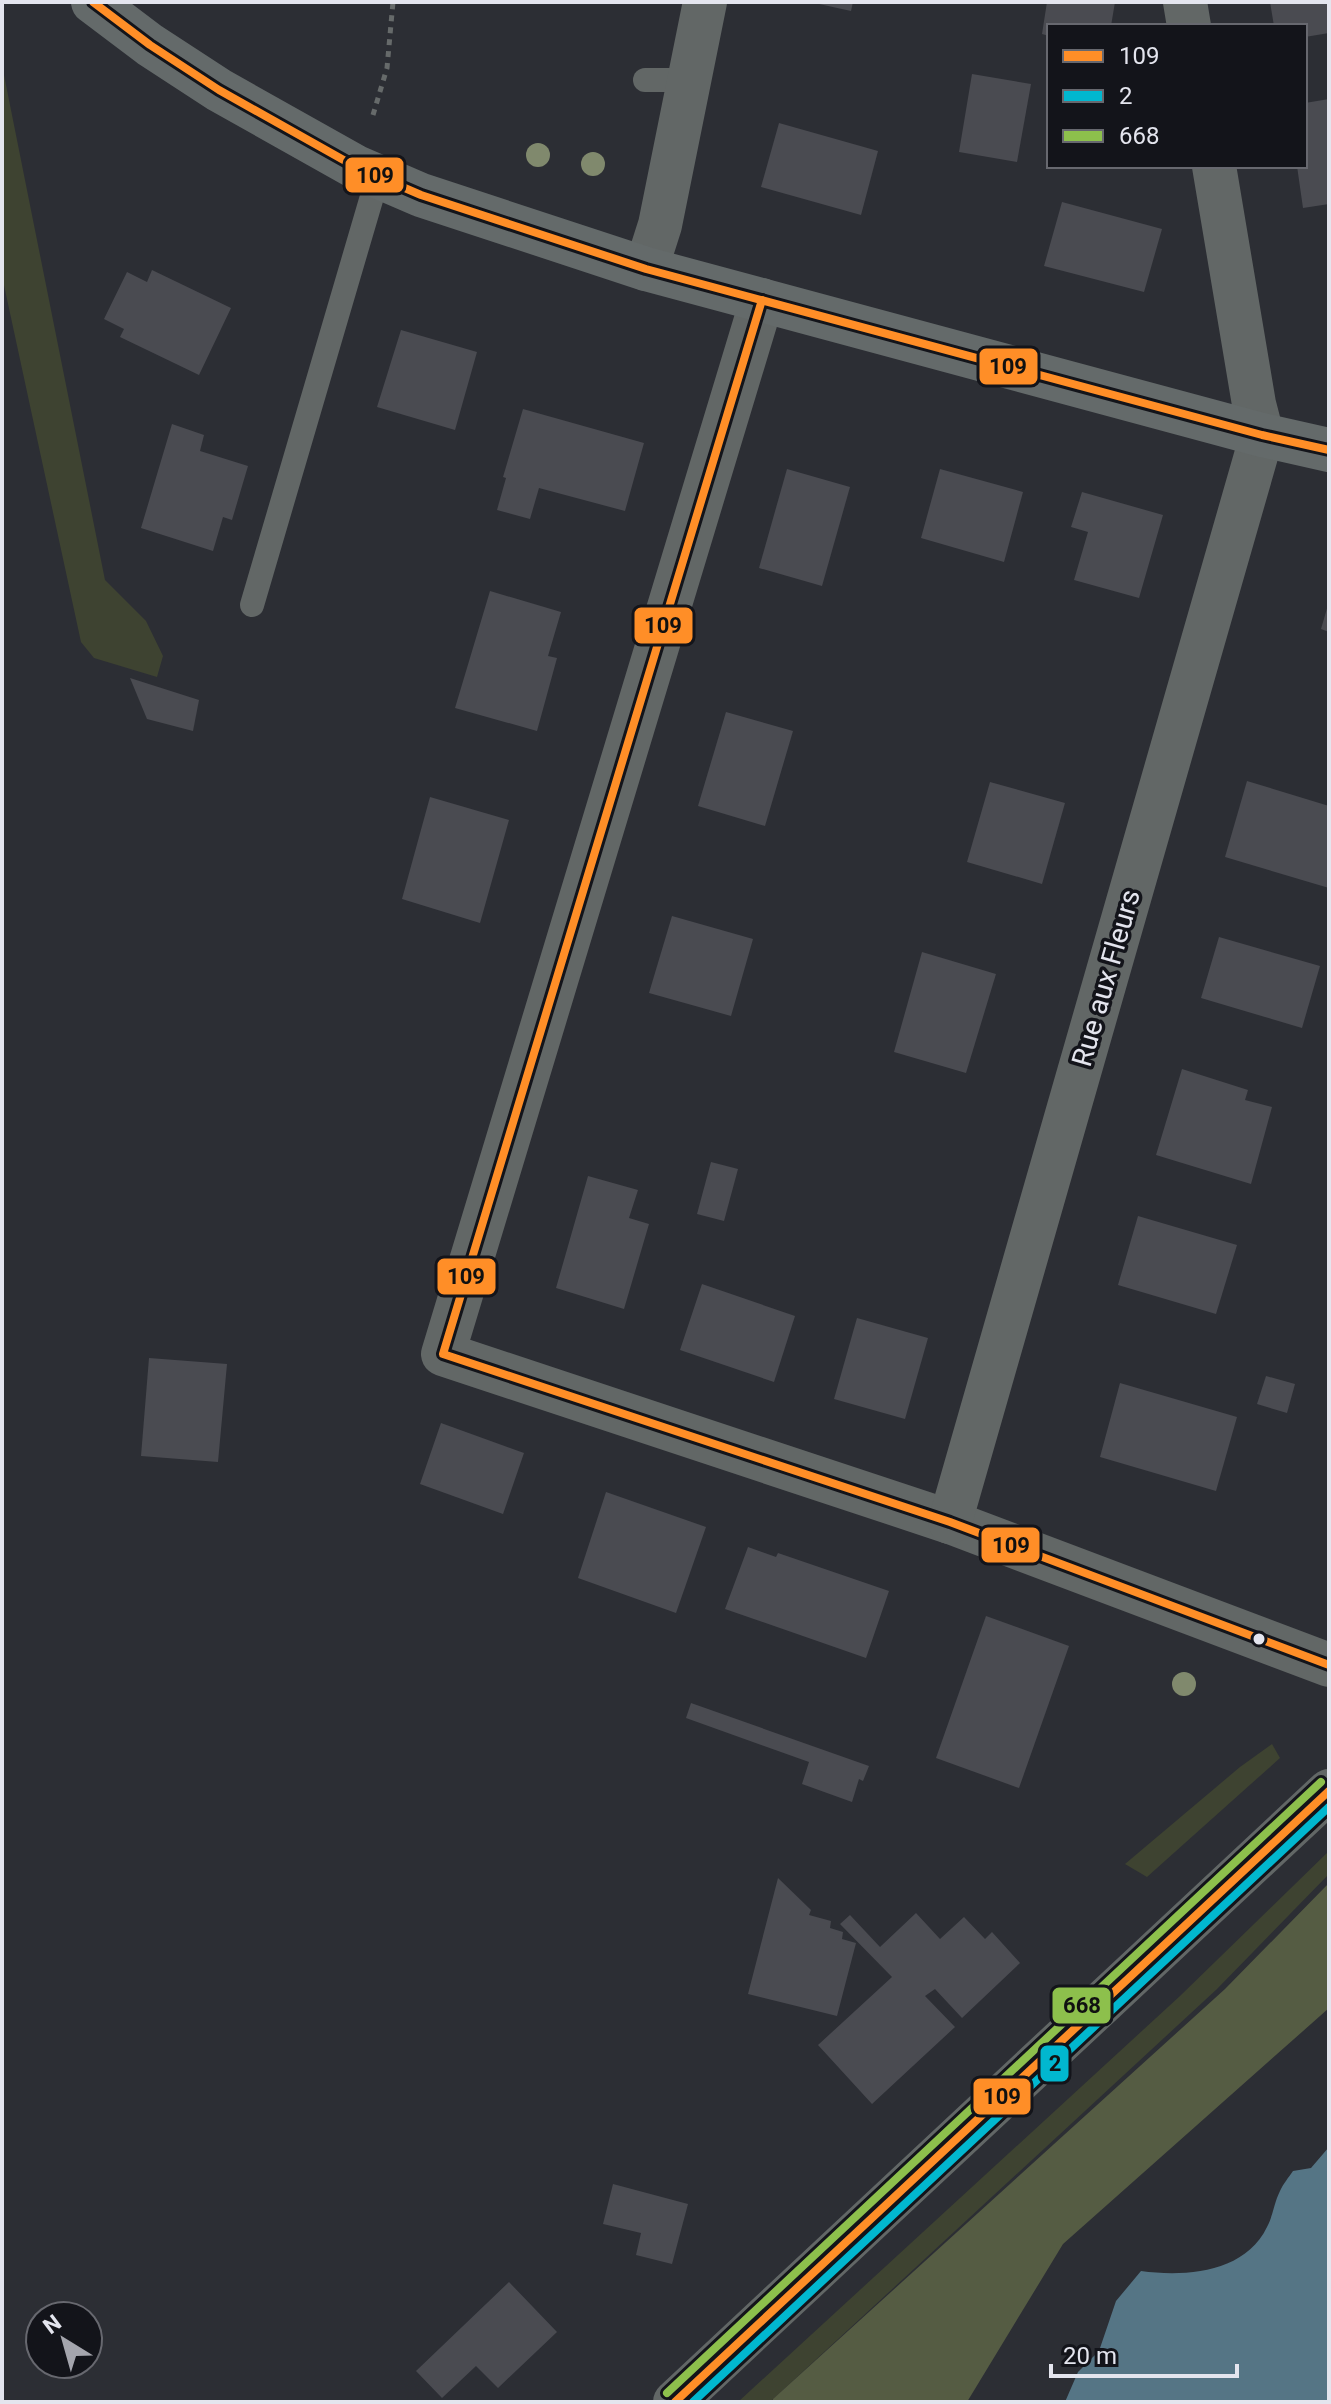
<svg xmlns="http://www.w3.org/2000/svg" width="1331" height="2404" viewBox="0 0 1331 2404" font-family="Roboto,sans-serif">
  <rect width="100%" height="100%" fill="#2c2e34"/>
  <g fill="#3e4331">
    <path d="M2,65L105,580L146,621L163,656L157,677L94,658L81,642L2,276Z"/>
    <path d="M1272,1744L1280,1758L1147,1877L1125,1864L1240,1767Z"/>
    <path d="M1329,1851V1874L1217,1989L770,2402H738L1180,1996Z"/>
  </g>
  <path fill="#555c43" d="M1329,1883V2008L1063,2244L967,2402H773V2399L1225,1989Z"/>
  <path fill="#557585" d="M1329,2147V2402H1065L1078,2372L1099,2351L1116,2301L1141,2271C1185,2277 1245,2273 1267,2227C1273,2216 1274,2203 1280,2191C1283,2184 1289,2177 1293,2171L1311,2168Z"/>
  <g fill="#4a4b51">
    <path d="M810,2H853L851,11Z"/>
    <path d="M1047,2H1115L1111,26H1049V36L1042,34Z"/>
    <path d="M1270,2H1329V33L1305,37V26H1274Z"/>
    <path d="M972,74L1031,84L1017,162L959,152Z"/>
    <path d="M1329,99V204L1303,208L1297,166H1305V103Z"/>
    <path d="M779,123L878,151L861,215L761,187Z"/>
    <path d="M1062,202L1162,229L1144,292L1044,266Z"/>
    <path d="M152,270L231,308L199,375L120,337L124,329L104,319L127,272L147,282Z"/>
    <path d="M401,330L477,352L455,430L377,407Z"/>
    <path d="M523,409L644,443L625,511L539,488L530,519L497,510L506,478L503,477Z"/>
    <path d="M172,424L204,435L200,451L248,466L232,520L223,517L213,551L141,528Z"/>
    <path d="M787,469L850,487L822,586L759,568Z"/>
    <path d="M940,469L1023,492L1004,562L921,538Z"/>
    <path d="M1082,492L1163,515L1139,598L1074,580L1088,532L1071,527Z"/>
    <path d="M490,591L561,612L548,656L557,658L537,731L455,708Z"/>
    <path d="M1328,605H1329V632L1321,629Z"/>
    <path d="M130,678L199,700L193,731L147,719Z"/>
    <path d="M726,712L793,731L765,826L698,806Z"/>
    <path d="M1247,781L1329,806V888L1225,857Z"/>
    <path d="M990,782L1065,803L1042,884L967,862Z"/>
    <path d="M430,797L509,820L480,923L402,899Z"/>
    <path d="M672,916L753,939L731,1016L649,993Z"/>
    <path d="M1219,937L1320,966L1302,1028L1201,998Z"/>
    <path d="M922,952L996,974L966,1073L894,1052Z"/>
    <path d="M1182,1069L1248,1090L1245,1100L1272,1107L1251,1184L1156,1155Z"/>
    <path d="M711,1162L738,1169L724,1221L697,1214Z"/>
    <path d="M588,1176L638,1190L629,1218L649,1224L624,1309L556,1288Z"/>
    <path d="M1138,1216L1237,1245L1216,1314L1118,1285Z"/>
    <path d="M702,1284L795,1316L774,1382L680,1350Z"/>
    <path d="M857,1318L928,1338L905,1419L834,1399Z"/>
    <path d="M149,1358L227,1364L218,1462L141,1456Z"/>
    <path d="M1266,1376L1295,1384L1287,1413L1257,1404Z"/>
    <path d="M1120,1383L1237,1417L1216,1491L1100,1457Z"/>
    <path d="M441,1423L524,1453L503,1514L420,1484Z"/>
    <path d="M606,1492L706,1527L676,1613L578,1578Z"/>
    <path d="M748,1547L776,1557L778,1553L889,1591L866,1658L725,1609Z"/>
    <path d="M986,1616L1069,1646L1019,1788L936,1758Z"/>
    <path d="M691,1703L869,1766L863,1781L859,1779L852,1802L802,1784L809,1762L686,1718Z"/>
    <path d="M778,1878L811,1910L809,1915L831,1921L830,1928L843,1932L842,1939L856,1943L837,2016L748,1994Z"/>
    <path d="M916,1913L940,1939L964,1917L985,1939L992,1932L1020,1963L962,2018L935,1989L925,1996L955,2027L872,2104L818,2045L892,1977L840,1924L850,1915L880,1947Z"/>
    <path d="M613,2184L688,2204L672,2264L636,2255L641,2233L603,2224Z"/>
    <path d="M509,2282L557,2332L498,2388L476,2366L442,2398L416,2371Z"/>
  </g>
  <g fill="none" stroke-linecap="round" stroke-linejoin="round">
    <path stroke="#666a6a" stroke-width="5" stroke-dasharray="6 6" stroke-linecap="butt" d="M373,115L387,68L393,2"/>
    <g stroke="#626766" stroke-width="24">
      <path d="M645,80H690"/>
      <path d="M252,605L378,176"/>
    </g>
    <g stroke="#626766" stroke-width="44">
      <path d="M1185,2L1189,26"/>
      <path d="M646,269L660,225L705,2"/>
      <path d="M762,300L443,1354L950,1522L1329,1665"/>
      <path d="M950,1522L1262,435L1254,404L1214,166"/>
    </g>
    <path stroke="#626766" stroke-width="44" d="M675,2402L1329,1791"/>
    <path stroke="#646a6a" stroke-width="44" d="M93,2L150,45L219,90L356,167L421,195L646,269L1262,435L1329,450"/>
    <defs>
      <g id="bus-1">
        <path d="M93,2L150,45L219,90L356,167L421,195L646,269L1262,435L1329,450"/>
        <path d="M762,300L443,1354L950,1522L1329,1665"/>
        <path d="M675,2402L1329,1791"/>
      </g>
      <path id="bus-2" d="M693,2402L1329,1807"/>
      <path id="bus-3" d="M667,2393L1321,1782"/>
    </defs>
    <use href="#bus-1" stroke="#13141a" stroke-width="14"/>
    <use href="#bus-2" stroke="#13141a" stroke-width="14"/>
    <use href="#bus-3" stroke="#13141a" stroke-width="14"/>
    <use href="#bus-1" stroke="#ff8e27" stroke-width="8"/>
    <use href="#bus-2" stroke="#01b7cf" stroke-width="8"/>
    <use href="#bus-3" stroke="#8dc04c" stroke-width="8"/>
  </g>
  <g fill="#80896d">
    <circle cx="538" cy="155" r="12"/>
    <circle cx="593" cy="164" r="12"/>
    <circle cx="1184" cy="1684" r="12"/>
  </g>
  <circle fill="#e4e5ee" stroke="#13141a" stroke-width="3" cx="1259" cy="1639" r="7"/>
  <g text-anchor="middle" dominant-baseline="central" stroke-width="7" stroke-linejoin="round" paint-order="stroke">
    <g font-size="28" fill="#e4e5ee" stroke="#13141a">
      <text transform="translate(1106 978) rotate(-74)">Rue aux Fleurs</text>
    </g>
  </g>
  <g stroke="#13141a" stroke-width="3">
    <rect x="344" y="156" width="61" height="38" rx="8" fill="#ff8e27"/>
    <rect x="978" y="347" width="61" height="39" rx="8" fill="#ff8e27"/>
    <rect x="633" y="606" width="61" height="39" rx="8" fill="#ff8e27"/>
    <rect x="436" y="1257" width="61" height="39" rx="8" fill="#ff8e27"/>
    <rect x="980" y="1526" width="61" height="38" rx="8" fill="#ff8e27"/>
    <rect x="1051" y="1986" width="61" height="39" rx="8" fill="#8dc04c"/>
    <rect x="1039" y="2044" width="31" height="39" rx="8" fill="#01b7cf"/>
    <rect x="972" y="2077" width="60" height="39" rx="8" fill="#ff8e27"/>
  </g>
  <g font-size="22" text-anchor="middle" font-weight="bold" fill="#111">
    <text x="375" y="183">109</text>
    <text x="1008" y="374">109</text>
    <text x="663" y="633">109</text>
    <text x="466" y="1284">109</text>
    <text x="1011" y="1553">109</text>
    <text x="1082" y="2013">668</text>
    <text x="1055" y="2071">2</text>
    <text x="1002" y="2104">109</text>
  </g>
  <rect width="1331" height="2404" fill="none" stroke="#e4e5ee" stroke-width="8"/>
  <rect x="1047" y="24" width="260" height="144" fill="#13141a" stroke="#67686f" stroke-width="2"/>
  <rect x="1063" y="50" width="40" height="12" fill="#ff8e27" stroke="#67686f" stroke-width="2"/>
  <text x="1119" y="64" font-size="24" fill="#e4e5ee">109</text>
  <rect x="1063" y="90" width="40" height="12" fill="#01b7cf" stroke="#67686f" stroke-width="2"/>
  <text x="1119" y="104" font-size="24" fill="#e4e5ee">2</text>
  <rect x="1063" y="130" width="40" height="12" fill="#8dc04c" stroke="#67686f" stroke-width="2"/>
  <text x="1119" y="144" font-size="24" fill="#e4e5ee">668</text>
  <g transform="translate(64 2340) rotate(323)"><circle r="38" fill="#13141a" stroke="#67686f" stroke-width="2"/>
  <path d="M0-6L14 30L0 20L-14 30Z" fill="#a4a5ad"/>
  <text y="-12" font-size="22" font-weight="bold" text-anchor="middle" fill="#e4e5ee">N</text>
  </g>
  <path d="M1051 2364v12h186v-12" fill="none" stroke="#e4e5ee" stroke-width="4"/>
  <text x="1063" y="2364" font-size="24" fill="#e4e5ee" stroke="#13141a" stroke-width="6" paint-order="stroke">20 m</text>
</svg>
